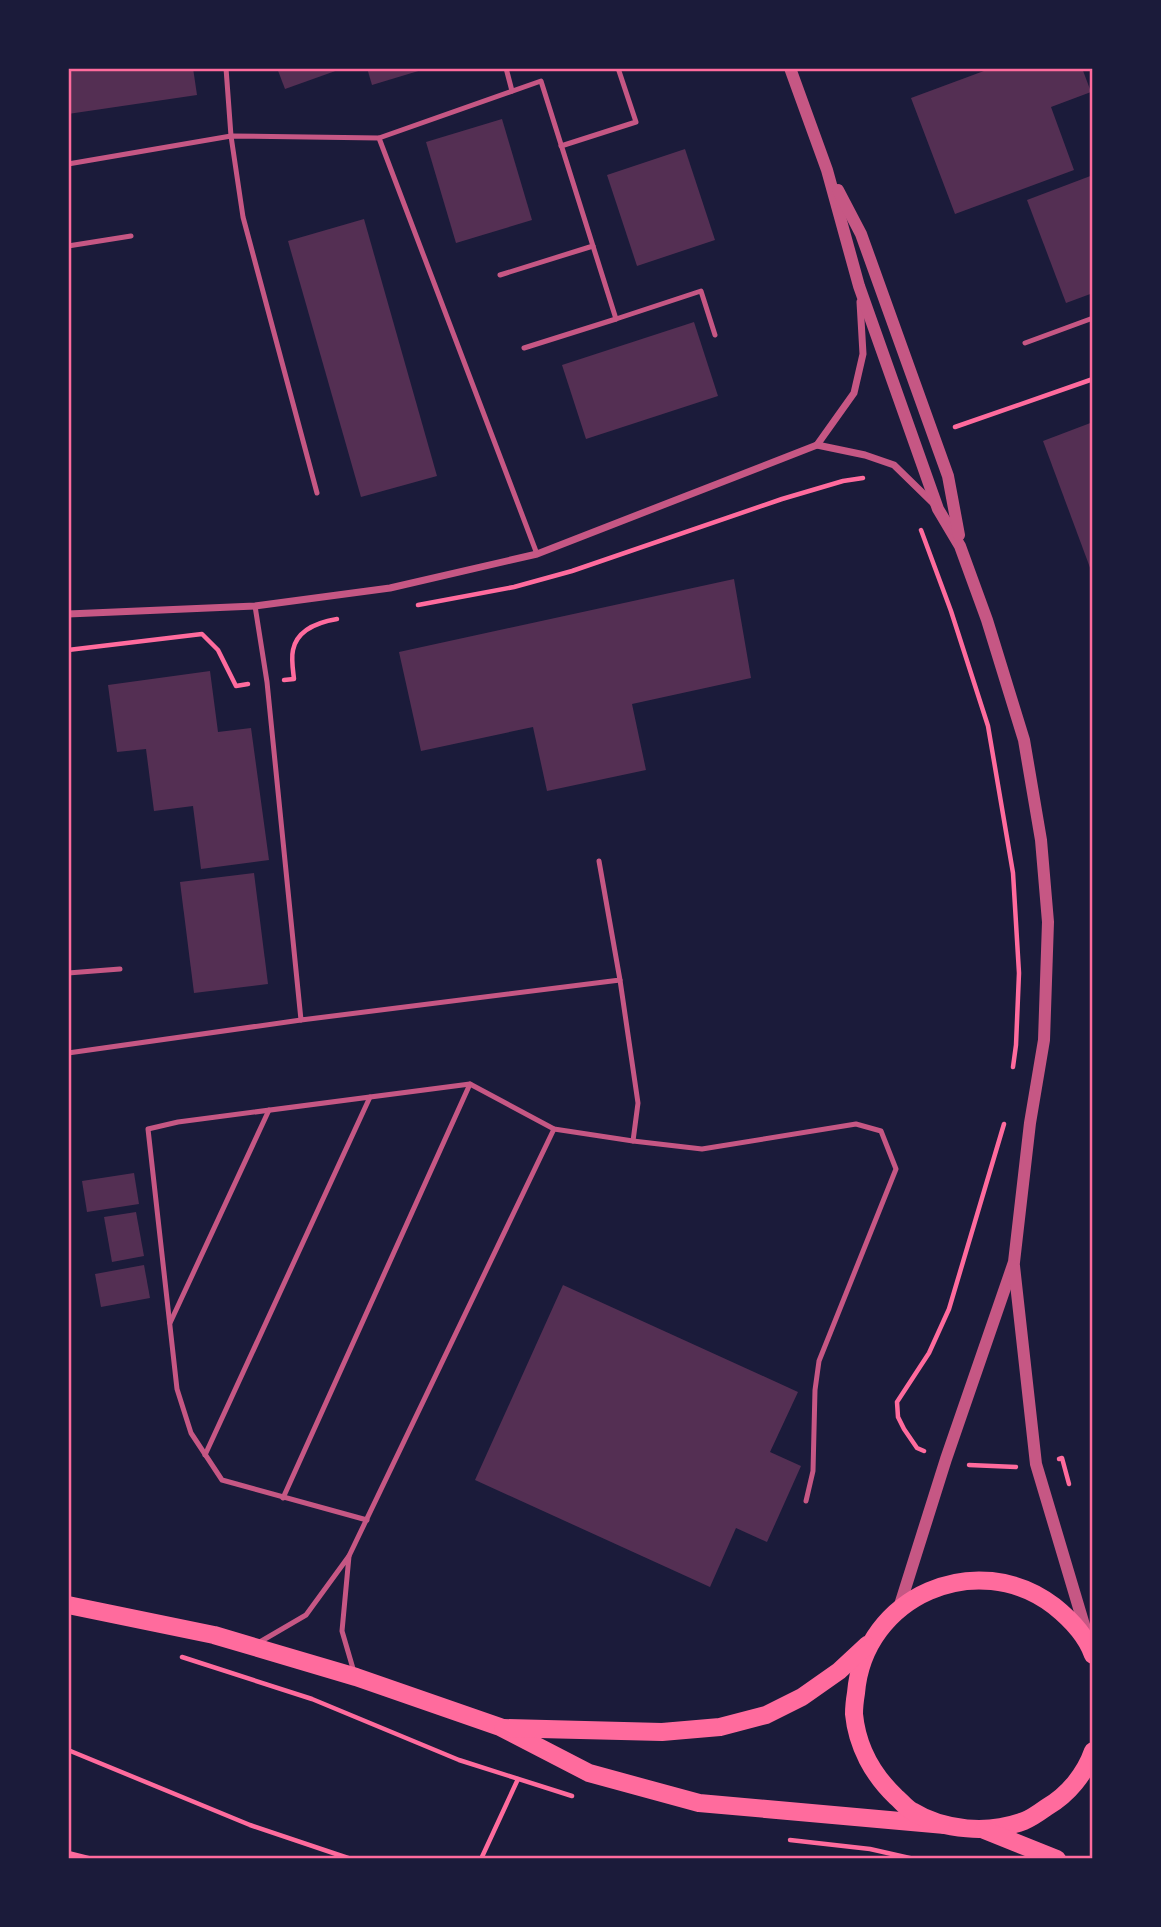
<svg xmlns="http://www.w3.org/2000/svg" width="1161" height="1927" viewBox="0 0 1161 1927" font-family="Literata,serif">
  <rect width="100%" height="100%" fill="#1b1b3a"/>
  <g fill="#542f53">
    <path d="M68,68H193L197,95L68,114Z"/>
    <path d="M277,68H341V69L285,89Z"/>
    <path d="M367,68H425V69L372,85Z"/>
    <path d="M992,68H1082L1091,92L1051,107L1074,170L955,214L911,98Z"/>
    <path d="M502,119L532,220L456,243L426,142Z"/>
    <path d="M685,149L715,240L637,266L607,175Z"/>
    <path d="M1093,175V293L1066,303L1027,200Z"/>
    <path d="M364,219L437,476L361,497L288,241Z"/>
    <path d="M694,322L718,396L586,439L562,365Z"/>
    <path d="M1093,422V573H1092L1043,441Z"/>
    <path d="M734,579L751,678L632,704L646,770L547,791L533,727L421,751L399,652Z"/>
    <path d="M210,671L218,732L251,728L269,860L201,869L193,806L154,811L146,749L117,752L108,685Z"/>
    <path d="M254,873L268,984L194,993L180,882Z"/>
    <path d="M134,1173L139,1204L87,1212L82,1181Z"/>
    <path d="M136,1212L144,1256L112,1262L104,1217Z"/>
    <path d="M144,1265L150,1298L101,1307L95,1274Z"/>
    <path d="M563,1285L798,1392L770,1452L801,1466L767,1542L736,1528L710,1587L475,1480Z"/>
  </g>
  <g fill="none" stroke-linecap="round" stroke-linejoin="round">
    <g stroke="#ff6b9d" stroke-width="4.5">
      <path d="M955,427L1093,379"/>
      <path d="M921,530L951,611L988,726L1013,873L1019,973L1016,1045L1013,1067"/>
      <path d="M418,605L514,587L572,571L782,499L843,481L863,478"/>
      <path d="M68,650L202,634L218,650L236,686L248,684"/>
      <path d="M284,680L294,679C293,670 291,659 293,650C297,630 319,622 337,619"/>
      <path d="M924,1451L917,1448L904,1429L898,1417L897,1402L929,1353L949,1309L1004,1124"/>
      <path d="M1059,1459L1062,1458L1069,1484"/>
      <path d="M969,1465L1016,1467"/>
      <path d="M182,1657L312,1699L459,1760L572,1796"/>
      <path d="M68,1750L250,1825L351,1859"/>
      <path d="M790,1840L870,1849L914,1859"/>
      <path d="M68,1853L92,1859"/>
      <path d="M481,1859L518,1779"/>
    </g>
    <g stroke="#c65784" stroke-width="5">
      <path d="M226,68L231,136L243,217L317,493"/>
      <path d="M506,68L512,91"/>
      <path d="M379,138L541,81L616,319L701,291L715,335"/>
      <path d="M561,146L636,122L618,68"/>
      <path d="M68,164L231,136L379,138L537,554"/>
      <path d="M68,246L131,236"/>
      <path d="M500,275L593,246"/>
      <path d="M1025,343L1093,318"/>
      <path d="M524,348L616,319"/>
      <path d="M255,606L267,682L301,1020L620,980L599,861"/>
      <path d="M68,973L120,969"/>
      <path d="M620,980L638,1103L633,1141"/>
      <path d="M68,1053L301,1020"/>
      <path d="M170,1323L269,1110"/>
      <path d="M205,1455L370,1097"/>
      <path d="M283,1498L470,1084"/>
      <path d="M367,1520L222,1480L191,1433L177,1389L148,1129L178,1122L470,1084L554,1129L633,1141L702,1149L856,1124L881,1131L896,1169L819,1361L815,1390L813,1471L806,1501"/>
      <path d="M349,1556L554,1129"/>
      <path d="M258,1643L306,1615L349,1556L342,1631L354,1672"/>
    </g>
    <g stroke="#c65784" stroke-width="7">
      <path d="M817,445L865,455L894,465L934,504"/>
      <path d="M68,614L255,606L390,588L537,554L817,445L854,393L863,354L860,302"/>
    </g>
    <g stroke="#c65784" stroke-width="12">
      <path d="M790,68L827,170L859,286L938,509L960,546L987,620L1024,740L1041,840L1048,922L1044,1040L1030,1123L1014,1262L946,1459L899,1608"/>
      <path d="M838,190L861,234L948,476L959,535"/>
      <path d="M1014,1266L1036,1464L1087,1635"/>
    </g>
    <g stroke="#ff6b9d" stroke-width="18">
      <path d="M68,1605L214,1635L356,1677L500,1727L589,1773L699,1803L945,1825"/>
      <path d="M1093,1655C1086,1635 1069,1618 1054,1606C977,1547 864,1596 856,1693C855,1699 854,1707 854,1714C857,1746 873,1775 896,1797C901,1801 906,1808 912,1811C944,1831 989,1834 1024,1821C1032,1818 1040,1812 1047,1807C1068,1795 1085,1774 1093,1751"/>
      <path d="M503,1728L662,1732L720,1727L766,1715L802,1697L839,1671L867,1645"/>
      <path d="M984,1830L1057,1859"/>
    </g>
  </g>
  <rect width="1161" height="1927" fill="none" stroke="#1b1b3a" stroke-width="140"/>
  <rect x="70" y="70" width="1021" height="1787" fill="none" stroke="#ff6b9d" stroke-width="2.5"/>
</svg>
